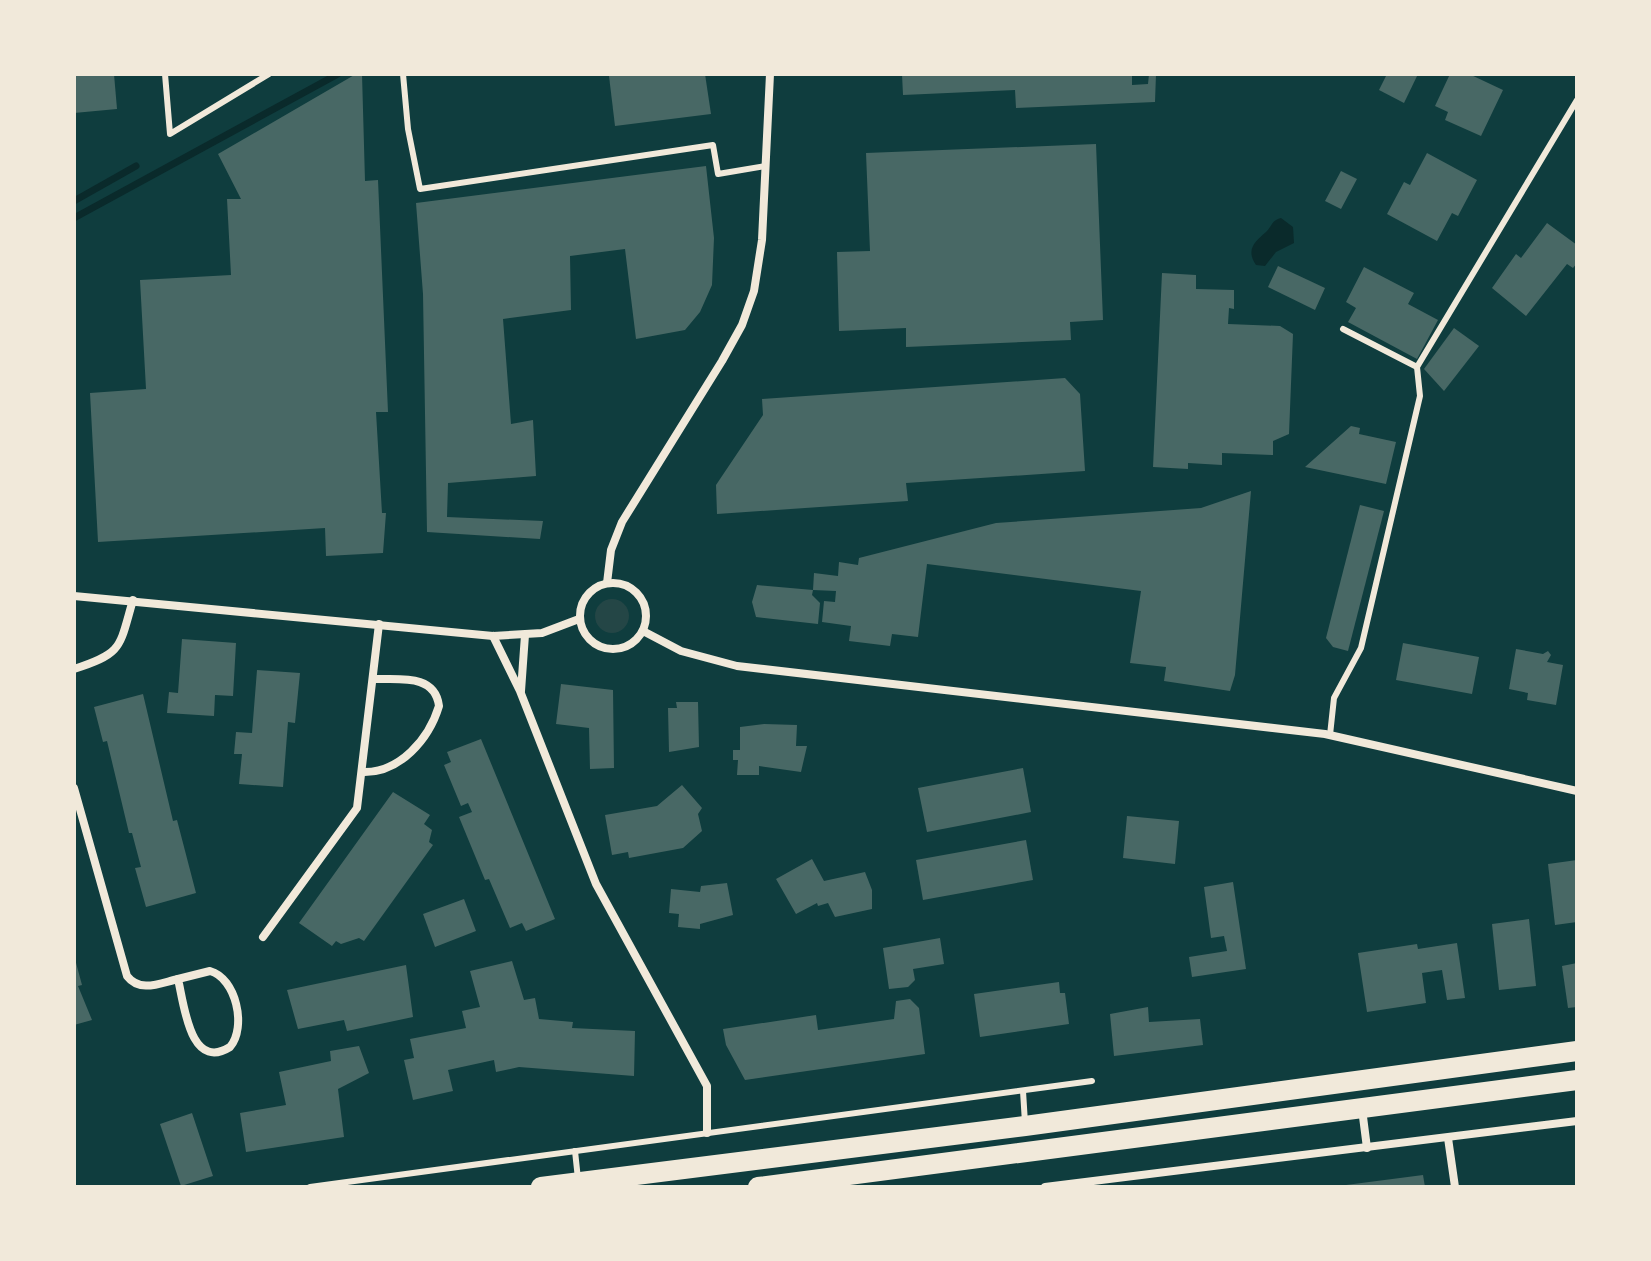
<svg xmlns="http://www.w3.org/2000/svg" width="1651" height="1261" viewBox="0 0 1651 1261" font-family="'Archivo Narrow',sans-serif">
  <rect width="100%" height="100%" fill="#0f3d3e"/>
  <circle fill="#244646" cx="612" cy="616" r="17"/>
  <path fill="#0a2a2b" d="M1281,218L1293,227L1294,243L1276,252L1265,266L1256,265C1245,249 1256,241 1266,232C1273,225 1271,221 1281,218Z"/>
  <g fill="none" stroke-linecap="round" stroke-linejoin="round">
    <g stroke="#0a2a2b" stroke-width="7">
      <path d="M74,201L136,166"/>
      <path d="M74,218L338,74"/>
    </g>
  </g>
  <g fill="#486865">
    <path d="M74,74H114L117,109L74,113Z"/>
    <path d="M356,74H362L365,181L378,180L388,412H376L382,513H386L383,553L326,556L325,528L98,542L90,393L146,389L140,280L231,275L227,199H241L218,154Z"/>
    <path d="M624,74H705L711,114L615,126L609,76Z"/>
    <path d="M902,74H1132V85L1148,84L1149,74H1156L1155,102L1016,108L1015,90L903,95Z"/>
    <path d="M1387,74H1418L1404,103L1379,90Z"/>
    <path d="M1450,74H1469L1503,90L1481,136L1445,120L1448,112L1435,106Z"/>
    <path d="M1096,144L1103,320L1070,322L1071,340L906,347V328L839,331L837,252L870,251L866,153Z"/>
    <path d="M1427,153L1477,180L1458,216L1452,213L1437,241L1387,214L1404,182L1410,185Z"/>
    <path d="M706,166L714,238L712,285L700,312L685,330L636,339L625,249L570,256L571,310L503,319L511,424L533,420L536,476L448,483L447,517L543,521L540,539L427,532L423,294L416,203Z"/>
    <path d="M1341,171L1357,179L1341,209L1325,201Z"/>
    <path d="M1547,223L1577,245V263L1573,268L1567,264L1526,316L1492,288L1516,254L1521,258Z"/>
    <path d="M1278,266L1325,288L1315,310L1268,287Z"/>
    <path d="M1364,267L1414,293L1408,304L1438,320L1417,359L1348,322L1356,308L1346,302Z"/>
    <path d="M1162,273L1196,275V289L1234,290V309L1229,308L1228,324L1280,326L1293,334L1289,434L1273,441V455L1222,453V465L1188,463V469L1153,467Z"/>
    <path d="M1454,328L1479,346L1444,391L1424,369Z"/>
    <path d="M1065,378L1080,394L1085,471L906,483L908,501L717,514L716,485L763,415L762,399Z"/>
    <path d="M1351,426L1360,428L1359,434L1396,442L1386,484L1305,467Z"/>
    <path d="M1251,491L1235,675L1230,691L1164,681L1166,667L1130,663L1141,591L927,564L918,637L892,634L890,646L849,641L851,626L822,622L824,601L835,602L836,591L813,590L814,573L838,576L839,562L858,565L859,558L996,523L1201,508Z"/>
    <path d="M1360,505L1384,511L1348,651L1333,647L1326,638Z"/>
    <path d="M757,585L813,590L812,595L820,603L818,624L756,617L752,602Z"/>
    <path d="M182,639L236,643L233,696L215,695L214,716L167,713L169,692L178,693Z"/>
    <path d="M1403,643L1479,657L1472,694L1396,680Z"/>
    <path d="M1516,649L1543,654L1548,651L1551,655L1547,662L1563,665L1556,705L1527,700L1528,693L1509,689Z"/>
    <path d="M257,670L300,673L295,723L288,722L283,787L239,784L242,754H234L236,732L252,733Z"/>
    <path d="M561,684L613,690L614,768L590,769L589,728L556,724Z"/>
    <path d="M143,694L173,821L177,820L196,893L146,907L135,868L141,867L132,833H129L107,741L103,742L94,707Z"/>
    <path d="M676,702H698L699,747L669,752L668,708H677Z"/>
    <path d="M764,724L797,725L796,746H807L801,772L759,766V775H737L738,760H733V750H740V727Z"/>
    <path d="M481,739L555,919L526,931L522,923L510,928L489,879L485,880L459,817L472,812L468,803L461,806L444,765L451,762L447,752Z"/>
    <path d="M1023,768L1031,812L927,832L918,788Z"/>
    <path d="M682,785L702,808L698,814L702,831L683,848L629,858L628,852L612,855L605,815L657,806Z"/>
    <path d="M393,792L430,815L424,824L432,830L429,842L433,845L364,941L359,938L341,944L336,941L332,946L299,923Z"/>
    <path d="M1127,816L1179,821L1175,864L1123,858Z"/>
    <path d="M1026,840L1033,880L923,900L916,860Z"/>
    <path d="M812,859L824,881L865,872L872,890V909L835,917L828,903L818,906L817,903L796,914L776,879Z"/>
    <path d="M1577,860V922L1555,925L1548,864Z"/>
    <path d="M1233,882L1246,969L1192,977L1189,957L1227,951L1224,936L1211,938L1204,887Z"/>
    <path d="M727,883L733,915L700,924V929L678,927L679,914L669,913L671,889L700,892L701,886Z"/>
    <path d="M464,899L476,931L435,947L423,914Z"/>
    <path d="M1529,919L1536,986L1499,990L1492,924Z"/>
    <path d="M940,938L944,964L913,969L915,980L908,987L889,989L883,948Z"/>
    <path d="M1457,943L1465,998L1447,1000L1442,970L1422,973L1426,1003L1367,1012L1358,953L1417,944L1418,949Z"/>
    <path d="M75,959L82,985L78,986L92,1020L74,1025Z"/>
    <path d="M512,961L524,1000L535,998L539,1019L573,1022L572,1028L635,1031L634,1076L519,1067L496,1072L494,1060L448,1070L453,1091L413,1100L404,1060L414,1058L410,1039L466,1028L462,1011L480,1007L470,971Z"/>
    <path d="M1577,963V1007L1568,1008L1562,966Z"/>
    <path d="M406,965L413,1017L347,1031L344,1020L298,1029L287,990Z"/>
    <path d="M1059,982L1060,993H1065L1069,1024L980,1037L974,994Z"/>
    <path d="M910,999L919,1008L925,1054L745,1080L726,1045L723,1029L816,1015L818,1030L894,1019L896,1001Z"/>
    <path d="M1148,1007L1149,1022L1200,1019L1203,1045L1114,1056L1110,1014Z"/>
    <path d="M359,1046L369,1073L338,1089L344,1137L246,1152L240,1113L286,1105L279,1072L331,1061L330,1051Z"/>
    <path d="M192,1113L213,1176L181,1186L160,1124Z"/>
    <path d="M1423,1175L1425,1187H1346V1185Z"/>
  </g>
  <g fill="none" stroke-linecap="round" stroke-linejoin="round">
    <g stroke="#f1e9da" stroke-width="6">
      <path d="M165,74L170,134L269,74"/>
      <path d="M403,74L408,129L420,189L713,145L718,174L765,166"/>
      <path d="M1343,329L1417,367L1577,100"/>
      <path d="M1330,735L1334,698L1361,648L1420,396L1417,367"/>
      <path d="M1023,1091L1025,1123"/>
      <path d="M575,1151L578,1179"/>
      <path d="M310,1187L1092,1081"/>
    </g>
    <g stroke="#f1e9da" stroke-width="8">
      <circle cx="613" cy="616" r="33"/>
      <path d="M607,583L611,550L622,522L722,361L742,325L754,291L762,240L770,74"/>
      <path d="M74,596L493,636L542,633L579,619"/>
      <path d="M643,631L681,651L737,666L1325,734L1577,791"/>
      <path d="M493,636L520,691L596,884L707,1086V1133"/>
      <path d="M74,669C124,653 119,647 133,600"/>
      <path d="M521,691L525,635"/>
      <path d="M363,772C400,773 429,739 439,706C435,673 398,680 373,679"/>
      <path d="M74,788L127,976C140,993 160,983 178,979"/>
      <path d="M263,937L357,808L379,624"/>
      <path d="M210,971C236,978 247,1027 230,1047C190,1072 184,1004 178,979Z"/>
      <path d="M1362,1109L1367,1148"/>
      <path d="M1448,1138L1455,1187"/>
      <path d="M1045,1187L1577,1121"/>
    </g>
    <g stroke="#f1e9da" stroke-width="20">
      <path d="M541,1187L1025,1126L1577,1051"/>
      <path d="M758,1187L1577,1080"/>
    </g>
  </g>
  <rect width="1651" height="1261" fill="none" stroke="#f1e9da" stroke-width="152"/>
</svg>
